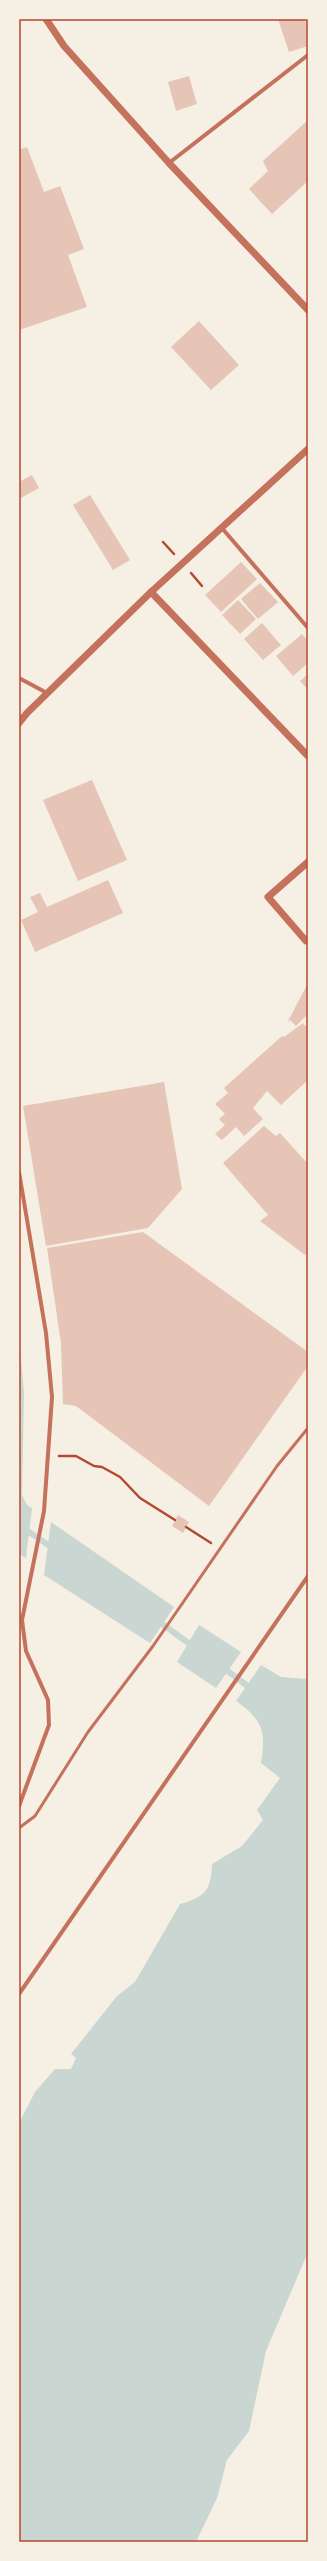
<svg xmlns="http://www.w3.org/2000/svg" width="327" height="2561" viewBox="0 0 327 2561" font-family="Poppins,sans-serif">
  <rect width="100%" height="100%" fill="#f6efe4"/>
  <g fill="#c9d6d2">
    <path d="M19,1336L24,1393L22,1495L27,1505L32,1508L26,1558L19,1554Z"/>
    <path d="M51,1522L174,1607L150,1643L44,1575Z"/>
    <path d="M199,1625L241,1652L216,1688L177,1662Z"/>
    <path d="M261,1665L281,1677L308,1679V2252L266,2351L249,2431L227,2460L217,2498L196,2542H19V2123L35,2092L55,2069H71L76,2058L71,2054L117,1996L135,1982L180,1904C205,1897 211,1891 212,1864L242,1846L263,1820L257,1810L280,1778L261,1763C266,1732 263,1720 236,1701Z"/>
  </g>
  <g fill="none" stroke-linecap="round" stroke-linejoin="round">
    <g stroke="#c9d6d2" stroke-width="6">
      <path d="M19,1525L54,1549"/>
      <path d="M157,1620L195,1648"/>
      <path d="M222,1667L253,1690"/>
    </g>
  </g>
  <g fill="#e6c5b7">
    <path d="M278,19H305L308,29V46L289,52Z"/>
    <path d="M189,76L197,104L176,111L168,82Z"/>
    <path d="M308,120V181L272,214L249,189L268,171L263,161Z"/>
    <path d="M27,147L44,192L60,186L84,249L68,255L87,307L19,330V150Z"/>
    <path d="M199,321L239,365L211,390L171,347Z"/>
    <path d="M32,475L39,488L21,498L19,482Z"/>
    <path d="M90,495L130,560L113,570L73,505Z"/>
    <path d="M241,562L257,579L221,612L205,595Z"/>
    <path d="M260,583L278,602L258,619L241,599Z"/>
    <path d="M238,600L256,619L240,634L222,615Z"/>
    <path d="M262,623L281,645L263,660L244,639Z"/>
    <path d="M302,634L308,641V663L293,676L276,656Z"/>
    <path d="M308,674V690L300,681Z"/>
    <path d="M92,780L127,860L78,881L43,800Z"/>
    <path d="M108,880L123,913L35,952L21,920L38,912L30,897L40,893L47,907Z"/>
    <path d="M308,983V1014L296,1026L290,1020L287,1023Z"/>
    <path d="M303,1023L308,1029V1080L281,1105L267,1091L253,1108L263,1119L244,1136L236,1127L222,1140L215,1134L225,1125L219,1119L225,1114L215,1104L228,1093L224,1088L282,1036L284,1037Z"/>
    <path d="M164,1082L182,1189L148,1228L46,1246L23,1106Z"/>
    <path d="M264,1126L276,1136L280,1133L308,1164V1252L305,1255L260,1221L268,1215L223,1163Z"/>
    <path d="M143,1232L308,1352V1366L209,1506L76,1406L63,1404L61,1343L47,1248Z"/>
    <path d="M178,1515L189,1522L183,1533L172,1526Z"/>
  </g>
  <g fill="none" stroke-linecap="round" stroke-linejoin="round">
    <g stroke="#b5482f" stroke-width="2.5">
      <path d="M163,542L174,554"/>
      <path d="M191,573L202,586"/>
      <path d="M59,1456H76L94,1466L102,1467L120,1477L140,1498L175,1520"/>
      <path d="M186,1527L211,1543"/>
    </g>
    <path stroke="#c5725c" stroke-width="3" d="M19,1828L35,1816L88,1732L153,1646L277,1466L308,1428"/>
    <g stroke="#c5725c" stroke-width="4">
      <path d="M169,163L308,55"/>
      <path d="M221,527L308,628"/>
      <path d="M19,678L47,693"/>
      <path d="M19,1172L46,1333L52,1397L44,1511L22,1620L26,1651L48,1700L49,1725L19,1806"/>
      <path d="M19,1994L308,1576"/>
    </g>
    <g stroke="#c5725c" stroke-width="7">
      <path d="M46,19L64,46L169,163L308,310"/>
      <path d="M151,592L308,756"/>
      <path d="M19,723L27,713L151,592L308,449"/>
      <path d="M308,862L268,897L306,941L308,940"/>
    </g>
  </g>
  <rect width="327" height="2561" fill="none" stroke="#f6efe4" stroke-width="40"/>
  <rect x="20" y="20" width="287" height="2521" fill="none" stroke="#b5482f" stroke-width="1.5"/>
</svg>
